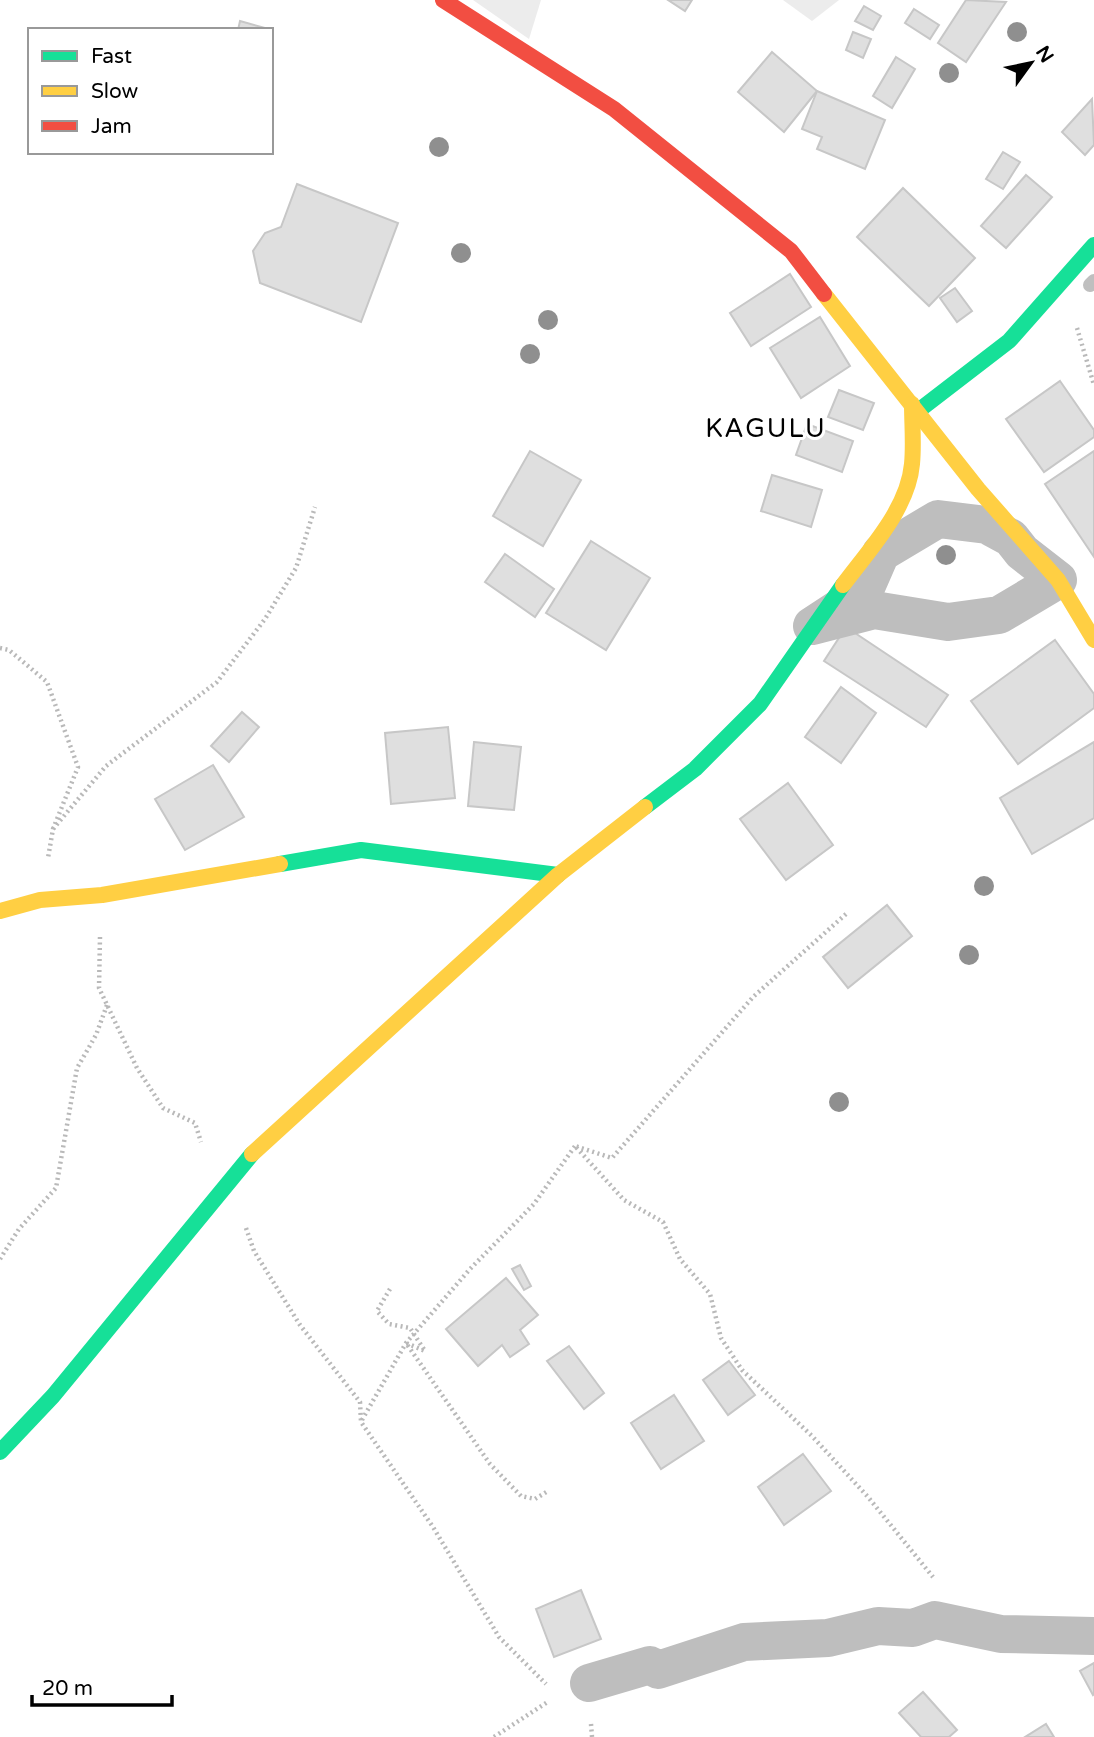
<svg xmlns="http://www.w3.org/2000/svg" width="1094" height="1737" viewBox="0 0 1094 1737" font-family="'Varela Round',sans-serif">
  <rect width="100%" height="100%" fill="#fff"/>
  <g fill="#ececec">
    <path d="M473,0H541L529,39Z"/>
    <path d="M783,0H839L812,21Z"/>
  </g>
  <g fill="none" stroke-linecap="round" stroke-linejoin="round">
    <path stroke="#bfbfbf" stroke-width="14" d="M1090,285L1094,281"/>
  </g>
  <g fill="#dfdfdf" stroke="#c7c7c7" stroke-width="2">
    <path d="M668,0H692L685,11Z"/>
    <path d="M966,0L1006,2L966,62L938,43Z"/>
    <path d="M864,6L881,16L873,30L855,21Z"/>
    <path d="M914,9L939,25L930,39L905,23Z"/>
    <path d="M240,21L272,30L271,32L238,30Z"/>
    <path d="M853,32L871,39L863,58L846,50Z"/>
    <path d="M772,52L817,91L784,132L738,92Z"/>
    <path d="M896,57L915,69L892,108L873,96Z"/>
    <path d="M817,91L885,120L865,169L817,149L822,137L802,129Z"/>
    <path d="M1092,99L1094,145L1085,155L1062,132Z"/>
    <path d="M1003,152L1020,162L1003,189L986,179Z"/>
    <path d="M1026,175L1052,197L1006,248L981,226Z"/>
    <path d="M297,184L398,223L361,322L260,283L253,251L265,233L281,227Z"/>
    <path d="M903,188L975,258L929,306L857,237Z"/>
    <path d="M790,274L811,307L751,346L730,313Z"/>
    <path d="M955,288L972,311L957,322L940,298Z"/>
    <path d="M820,317L850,366L801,398L770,348Z"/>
    <path d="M1060,381L1094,430V437L1044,472L1006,419Z"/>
    <path d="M839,390L874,403L863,430L828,417Z"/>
    <path d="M807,424L853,441L842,472L796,455Z"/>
    <path d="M530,451L581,480L543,546L493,516Z"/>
    <path d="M1094,451V557L1045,484Z"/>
    <path d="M772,475L822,490L811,527L761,511Z"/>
    <path d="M591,541L650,578L606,650L546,613Z"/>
    <path d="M505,554L554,589L535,617L485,582Z"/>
    <path d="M846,627L948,695L926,727L824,661Z"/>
    <path d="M1055,640L1094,694V708L1018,764L971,701Z"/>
    <path d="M841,687L876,713L841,763L805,737Z"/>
    <path d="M242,712L259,727L229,762L211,746Z"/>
    <path d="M448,727L455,798L391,804L385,733Z"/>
    <path d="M474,742L521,747L514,810L468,806Z"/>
    <path d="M1094,742V818L1032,854L1000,798Z"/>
    <path d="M213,765L244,817L185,850L155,799Z"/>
    <path d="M788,783L833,845L786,880L740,819Z"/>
    <path d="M887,905L912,936L848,988L823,957Z"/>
    <path d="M520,1265L531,1286L524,1290L512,1269Z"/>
    <path d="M506,1278L538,1315L520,1330L529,1344L510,1357L502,1345L478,1366L446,1329Z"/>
    <path d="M569,1346L604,1393L584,1409L547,1361Z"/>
    <path d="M729,1361L755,1395L728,1415L703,1380Z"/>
    <path d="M674,1395L704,1441L661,1469L631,1423Z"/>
    <path d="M803,1454L831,1491L784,1525L758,1487Z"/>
    <path d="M581,1590L601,1639L554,1657L536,1609Z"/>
    <path d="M1094,1663V1694L1093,1695L1080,1671Z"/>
    <path d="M923,1692L957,1730L949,1737H921L899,1713Z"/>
    <path d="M1046,1724L1054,1737H1025Z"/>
  </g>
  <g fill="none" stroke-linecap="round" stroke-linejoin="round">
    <g stroke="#b9b9b9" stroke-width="4.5" stroke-dasharray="2 3.5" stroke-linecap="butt">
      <path d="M1077,328L1094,385"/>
      <path d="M0,648L9,650L47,682L78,767L53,829L48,858"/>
      <path d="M53,829L106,766L217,682L265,619L296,568L315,507"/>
      <path d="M846,914L753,997L612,1158L575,1146L624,1200L663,1222L680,1259L710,1294L721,1338L742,1370L812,1436L868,1497L933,1577"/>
      <path d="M100,937L99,988L137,1068L163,1108L195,1123L201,1142"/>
      <path d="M246,1228L254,1251L300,1325L360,1402L361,1422L433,1527L499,1637L546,1684"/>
      <path d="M0,1259L19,1229L56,1188L77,1068L96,1035L107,1005"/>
      <path d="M390,1289L377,1311L389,1324L410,1328L425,1351L406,1343L490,1464L521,1496L535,1499L548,1491"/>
      <path d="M362,1420L406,1343L470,1269L534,1204L575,1146"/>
      <path d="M591,1724L592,1737"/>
      <path d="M494,1737L549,1701"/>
    </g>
    <g stroke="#bebebe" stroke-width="38">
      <path d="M938,519L987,525L1011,538L1022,552L1058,580L999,615L948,622L874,610L812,626L864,592L881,553Z"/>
      <path d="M589,1683L650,1665L658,1670L744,1642L828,1638L878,1626L913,1628L935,1620L1001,1634L1094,1636"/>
    </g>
    <g stroke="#16e098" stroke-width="16">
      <path d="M918,411L1009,341L1094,245"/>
      <path d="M645,807L695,769L760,704L843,585"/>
      <path d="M280,864L361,850L558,875"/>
      <path d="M0,1452L53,1396L252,1154"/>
    </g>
    <g stroke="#ffcf43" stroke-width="16">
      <path d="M824,294L978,489L1058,580L1094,640"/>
      <path d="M843,585C869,550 908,509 912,464C914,444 912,424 912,404"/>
      <path d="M0,911L40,900L102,895L280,864"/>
      <path d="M252,1154L558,875L645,807"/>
    </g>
    <path stroke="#f24e42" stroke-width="16" d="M443,0L614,109L791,251L824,294"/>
  </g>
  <g fill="#8f8f8f">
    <circle cx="1017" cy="32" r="10"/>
    <circle cx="949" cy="73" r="10"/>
    <circle cx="439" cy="147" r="10"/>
    <circle cx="461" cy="253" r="10"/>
    <circle cx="548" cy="320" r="10"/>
    <circle cx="530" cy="354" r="10"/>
    <circle cx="946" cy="555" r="10"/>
    <circle cx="984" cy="886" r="10"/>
    <circle cx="969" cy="955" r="10"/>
    <circle cx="839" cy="1102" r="10"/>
  </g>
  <g text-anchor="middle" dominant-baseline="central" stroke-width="6" stroke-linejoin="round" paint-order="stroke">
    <g font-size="26" letter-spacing="2" fill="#000" stroke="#fff">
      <text x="766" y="428">KAGULU</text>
    </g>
  </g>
  <rect x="28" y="28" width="245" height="126" fill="#ffffff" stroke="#999999" stroke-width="2"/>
  <rect x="42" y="51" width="35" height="10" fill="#16e098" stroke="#999999" stroke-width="2"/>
  <text x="91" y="63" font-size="21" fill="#000000">Fast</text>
  <rect x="42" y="86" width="35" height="10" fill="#ffcf43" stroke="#999999" stroke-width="2"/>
  <text x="91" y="98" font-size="21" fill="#000000">Slow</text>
  <rect x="42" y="121" width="35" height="10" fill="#f24e42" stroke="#999999" stroke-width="2"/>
  <text x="91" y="133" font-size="21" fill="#000000">Jam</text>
  <g transform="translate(1031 63) rotate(57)" stroke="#ffffff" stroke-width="5" paint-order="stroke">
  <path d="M0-5L12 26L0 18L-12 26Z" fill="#000000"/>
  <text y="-10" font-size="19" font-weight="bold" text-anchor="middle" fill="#000000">N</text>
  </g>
  <path d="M32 1695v10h140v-10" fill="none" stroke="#000000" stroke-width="3.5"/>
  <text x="42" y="1695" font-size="21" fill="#000000" stroke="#ffffff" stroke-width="5" paint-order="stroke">20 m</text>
</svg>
